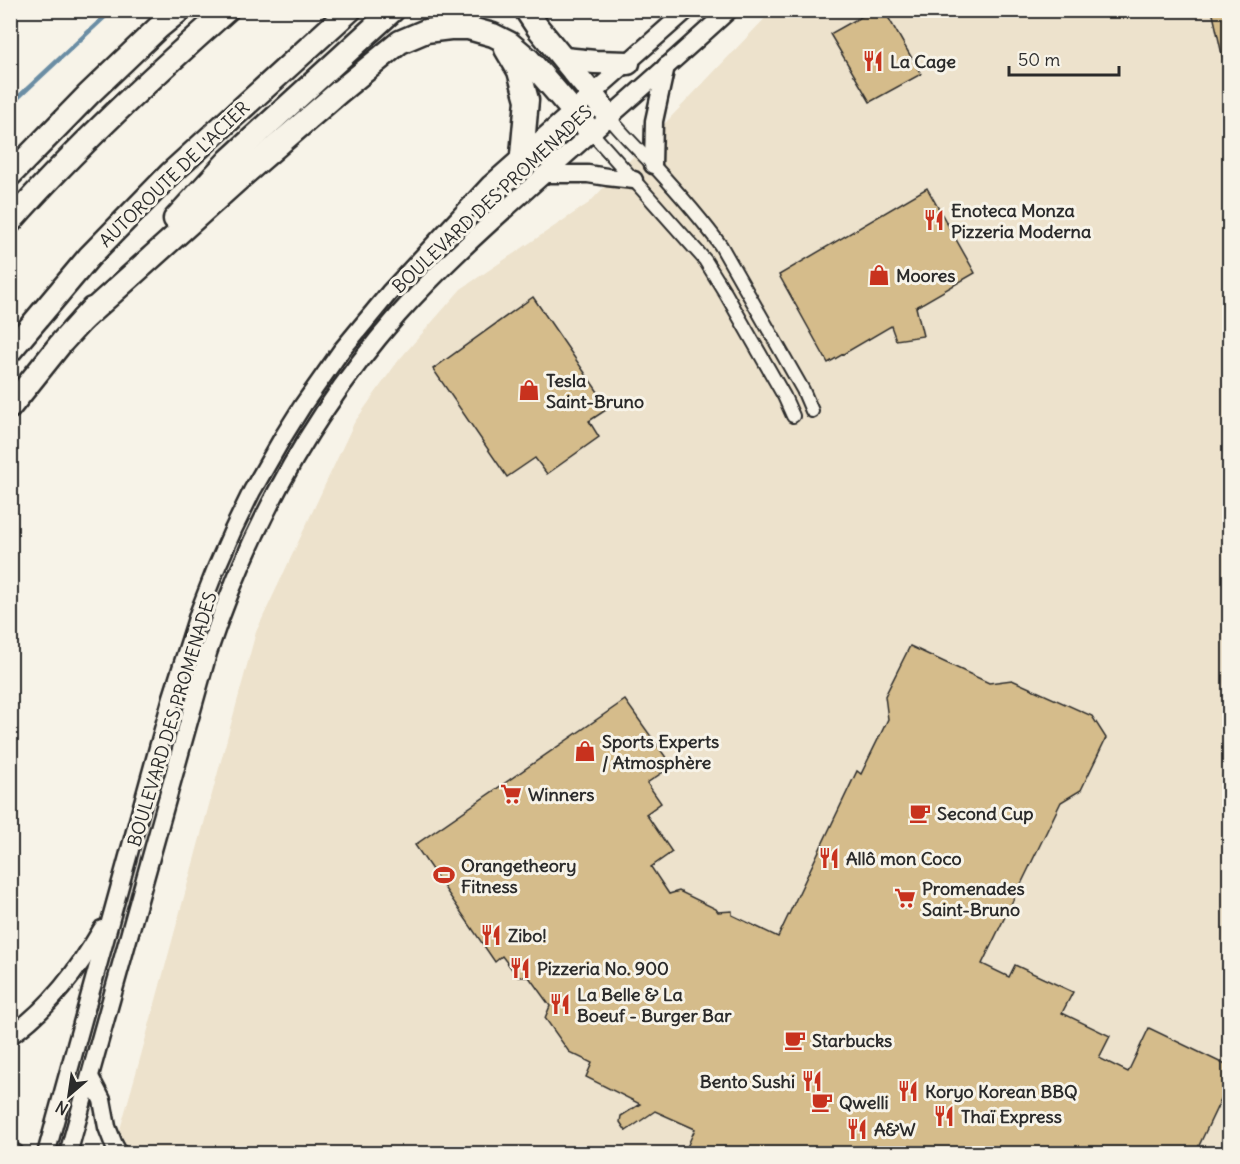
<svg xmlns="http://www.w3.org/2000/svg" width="1240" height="1164" viewBox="0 0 1240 1164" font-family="Delius,sans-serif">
  <rect width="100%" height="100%" fill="#f7f3e8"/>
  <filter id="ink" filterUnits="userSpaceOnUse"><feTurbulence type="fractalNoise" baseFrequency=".0167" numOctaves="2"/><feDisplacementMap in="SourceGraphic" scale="12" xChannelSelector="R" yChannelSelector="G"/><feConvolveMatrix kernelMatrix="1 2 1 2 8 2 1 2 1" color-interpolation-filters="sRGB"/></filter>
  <g filter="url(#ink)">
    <path fill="#ede2cc" d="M772,11H1229V1153L113,1154L140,1059L256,632L354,423L398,361L461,289L589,203Z"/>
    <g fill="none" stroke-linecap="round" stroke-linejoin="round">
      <path stroke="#6b8da4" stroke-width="4.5" d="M10,105L112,10"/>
    </g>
    <g fill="#d5bc8b" stroke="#2b2b2b" stroke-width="1.5">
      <path d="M873,10H884L921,74L870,102L830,34Z"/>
      <path d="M1212,10H1230V67L1225,68Z"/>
      <path d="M927,188L975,273L916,307L923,336L896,340L891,326L828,363L779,275Z"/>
      <path d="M533,297L609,408L589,421L599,437L547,474L535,458L507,477L433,369Z"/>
      <path d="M910,646L989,683L1012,680L1092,716L1106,738L1081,790L1061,802L982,964L1009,977L1015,965L1073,992L1062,1013L1110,1036L1099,1058L1128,1072L1149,1028L1230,1067V1080L1195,1154H684L695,1129L655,1111L626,1131L620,1122L621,1116L640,1104L586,1077L592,1063L569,1052L545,1018L550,1006L529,977H518L502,956L495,962L415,845L625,700L672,766L647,783L661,803L646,814L672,852L651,867L669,894L679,891L716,909L718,912L732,911V915L778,937L857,771L861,774L888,719L885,696Z"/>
    </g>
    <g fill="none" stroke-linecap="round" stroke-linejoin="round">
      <defs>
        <g id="street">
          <path d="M609,117C622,134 638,149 653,165C676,190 701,218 721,246L803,390L812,411"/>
          <path d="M591,132L705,260L726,294L784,396L793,416"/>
        </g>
        <g id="secondary">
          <path d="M653,165L654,121L666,66"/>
          <path d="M545,174H588L607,177L634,180"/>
          <path d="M10,1036C50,1008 78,970 102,929"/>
          <path d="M90,1077L102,1100L107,1127L114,1145L119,1154"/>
          <path d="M10,1150L16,1154"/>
          <path d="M46,1154L172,697L199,612L215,571L233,530L252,491L283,437L303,405L341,351L389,293L490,184L687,10"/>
          <path d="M68,1154L208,653C249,530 312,413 398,315C438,270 483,229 528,189C595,129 663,71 729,10"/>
        </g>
        <g id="highway">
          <path d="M526,10L538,28L592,94L609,117"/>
          <path d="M506,49L519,71L527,100L522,155"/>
          <path d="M564,59L595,62L628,63"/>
          <path d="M10,175L89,94L158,28L180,10"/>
          <path d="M175,219L229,160L393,10"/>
          <path d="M10,222C77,146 151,78 227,10"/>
          <path d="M82,320L242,176L339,92L400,42L426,31L450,28H468L493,35L509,43L529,60L591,132"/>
          <path d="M10,351L89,257L171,173L350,10"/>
          <path d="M10,407L62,342L92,309"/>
        </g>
      </defs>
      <use href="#street" stroke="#2b2b2b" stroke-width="16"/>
      <use href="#secondary" stroke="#2b2b2b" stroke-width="21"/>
      <use href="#highway" stroke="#2b2b2b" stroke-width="27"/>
      <use href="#street" stroke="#f7f3e8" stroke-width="12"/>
      <use href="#secondary" stroke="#f7f3e8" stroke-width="16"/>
      <use href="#highway" stroke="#f7f3e8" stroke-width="22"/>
    </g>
  </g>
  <defs>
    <symbol id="restaurant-bare" viewBox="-9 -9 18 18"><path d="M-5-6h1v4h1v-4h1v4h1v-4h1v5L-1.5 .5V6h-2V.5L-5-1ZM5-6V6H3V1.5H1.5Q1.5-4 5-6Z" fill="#c8321e" stroke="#f7f3e8" stroke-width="2.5" paint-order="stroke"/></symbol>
    <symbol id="shop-bare" viewBox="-9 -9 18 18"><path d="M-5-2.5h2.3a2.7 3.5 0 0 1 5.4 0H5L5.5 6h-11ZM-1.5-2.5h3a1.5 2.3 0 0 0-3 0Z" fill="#c8321e" stroke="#f7f3e8" stroke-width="2.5" paint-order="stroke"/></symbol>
    <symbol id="supermarket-bare" viewBox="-9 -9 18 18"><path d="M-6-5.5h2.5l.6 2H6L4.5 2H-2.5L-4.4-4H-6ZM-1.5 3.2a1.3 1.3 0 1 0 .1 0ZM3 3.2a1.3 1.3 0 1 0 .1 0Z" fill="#c8321e" stroke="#f7f3e8" stroke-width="2.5" paint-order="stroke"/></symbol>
    <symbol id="cafe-bare" viewBox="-9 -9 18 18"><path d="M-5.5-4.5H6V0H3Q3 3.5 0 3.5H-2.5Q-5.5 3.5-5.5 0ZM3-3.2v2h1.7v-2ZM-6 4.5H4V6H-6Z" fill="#c8321e" stroke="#f7f3e8" stroke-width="2.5" paint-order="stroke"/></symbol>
    <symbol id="stadium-bare" viewBox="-9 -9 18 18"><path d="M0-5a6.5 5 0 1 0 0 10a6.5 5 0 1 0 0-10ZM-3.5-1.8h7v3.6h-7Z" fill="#c8321e" stroke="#f7f3e8" stroke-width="2.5" paint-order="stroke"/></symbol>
  </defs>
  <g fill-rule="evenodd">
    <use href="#restaurant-bare" x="858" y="46" width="30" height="30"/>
    <use href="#restaurant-bare" x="919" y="205" width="30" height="30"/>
    <use href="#shop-bare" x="864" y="260" width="30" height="30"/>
    <use href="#shop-bare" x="514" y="375" width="30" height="30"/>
    <use href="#shop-bare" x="570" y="736" width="30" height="30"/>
    <use href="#supermarket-bare" x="496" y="779" width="30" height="30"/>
    <use href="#cafe-bare" x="905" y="798" width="30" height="30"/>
    <use href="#restaurant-bare" x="814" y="843" width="30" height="30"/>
    <use href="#stadium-bare" x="429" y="860" width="30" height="30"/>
    <use href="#supermarket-bare" x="890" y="883" width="30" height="30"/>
    <use href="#restaurant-bare" x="476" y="920" width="30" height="30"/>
    <use href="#restaurant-bare" x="505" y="953" width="30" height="30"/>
    <use href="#restaurant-bare" x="545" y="989" width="30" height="30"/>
    <use href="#cafe-bare" x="780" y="1025" width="30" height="30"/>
    <use href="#restaurant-bare" x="797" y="1066" width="30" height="30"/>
    <use href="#restaurant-bare" x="893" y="1076" width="30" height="30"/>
    <use href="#cafe-bare" x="807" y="1087" width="30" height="30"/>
    <use href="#restaurant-bare" x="929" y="1101" width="30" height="30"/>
    <use href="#restaurant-bare" x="842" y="1114" width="30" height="30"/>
  </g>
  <g text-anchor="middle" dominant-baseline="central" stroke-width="6" stroke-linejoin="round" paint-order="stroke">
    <g font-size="18" font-weight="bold" fill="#2b2b2b" stroke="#f7f3e8" text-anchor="start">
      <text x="890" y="61">La Cage</text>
      <text x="951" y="210">Enoteca Monza<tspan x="951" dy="21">Pizzeria Moderna</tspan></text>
      <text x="896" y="275">Moores</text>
      <text x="546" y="380">Tesla<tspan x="546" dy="21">Saint-Bruno</tspan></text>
      <text x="602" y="741">Sports Experts<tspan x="602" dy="21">/ Atmosphère</tspan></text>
      <text x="528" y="794">Winners</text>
      <text x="937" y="813">Second Cup</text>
      <text x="846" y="858">Allô mon Coco</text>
      <text x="461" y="865">Orangetheory<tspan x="461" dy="21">Fitness</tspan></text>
      <text x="922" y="888">Promenades<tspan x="922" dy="21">Saint-Bruno</tspan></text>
      <text x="508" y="935">Zibo!</text>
      <text x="537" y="968">Pizzeria No. 900</text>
      <text x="577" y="994">La Belle &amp; La<tspan x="577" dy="21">Boeuf - Burger Bar</tspan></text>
      <text x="812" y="1040">Starbucks</text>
      <text x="795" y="1081" text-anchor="end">Bento Sushi</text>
      <text x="925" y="1091">Koryo Korean BBQ</text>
      <text x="839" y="1102">Qwelli</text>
      <text x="961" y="1116">Thaï Express</text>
      <text x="874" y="1129">A&amp;W</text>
    </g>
    <g font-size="18" fill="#2b2b2b" stroke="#f7f3e8">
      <text transform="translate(174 174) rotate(-44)">AUTOROUTE DE L'ACIER</text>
      <text transform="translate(492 199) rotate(-43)">BOULEVARD DES PROMENADES</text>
      <text transform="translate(172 719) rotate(-73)">BOULEVARD DES PROMENADES</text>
    </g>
  </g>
  <rect width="1240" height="1164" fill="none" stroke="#f7f3e8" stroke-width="36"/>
  <rect x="18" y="18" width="1204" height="1128" fill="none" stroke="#2b2b2b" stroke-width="2" filter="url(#ink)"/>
  <g transform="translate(69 1095) rotate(209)" stroke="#f7f3e8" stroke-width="4.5" paint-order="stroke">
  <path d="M0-4.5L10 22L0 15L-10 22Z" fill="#2b2b2b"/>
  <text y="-9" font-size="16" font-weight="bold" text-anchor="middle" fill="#2b2b2b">N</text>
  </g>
  <path d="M1009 66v9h110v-9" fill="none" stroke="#2b2b2b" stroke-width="3"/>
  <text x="1018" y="66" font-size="18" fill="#2b2b2b" stroke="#f7f3e8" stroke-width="4.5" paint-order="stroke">50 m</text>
</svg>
